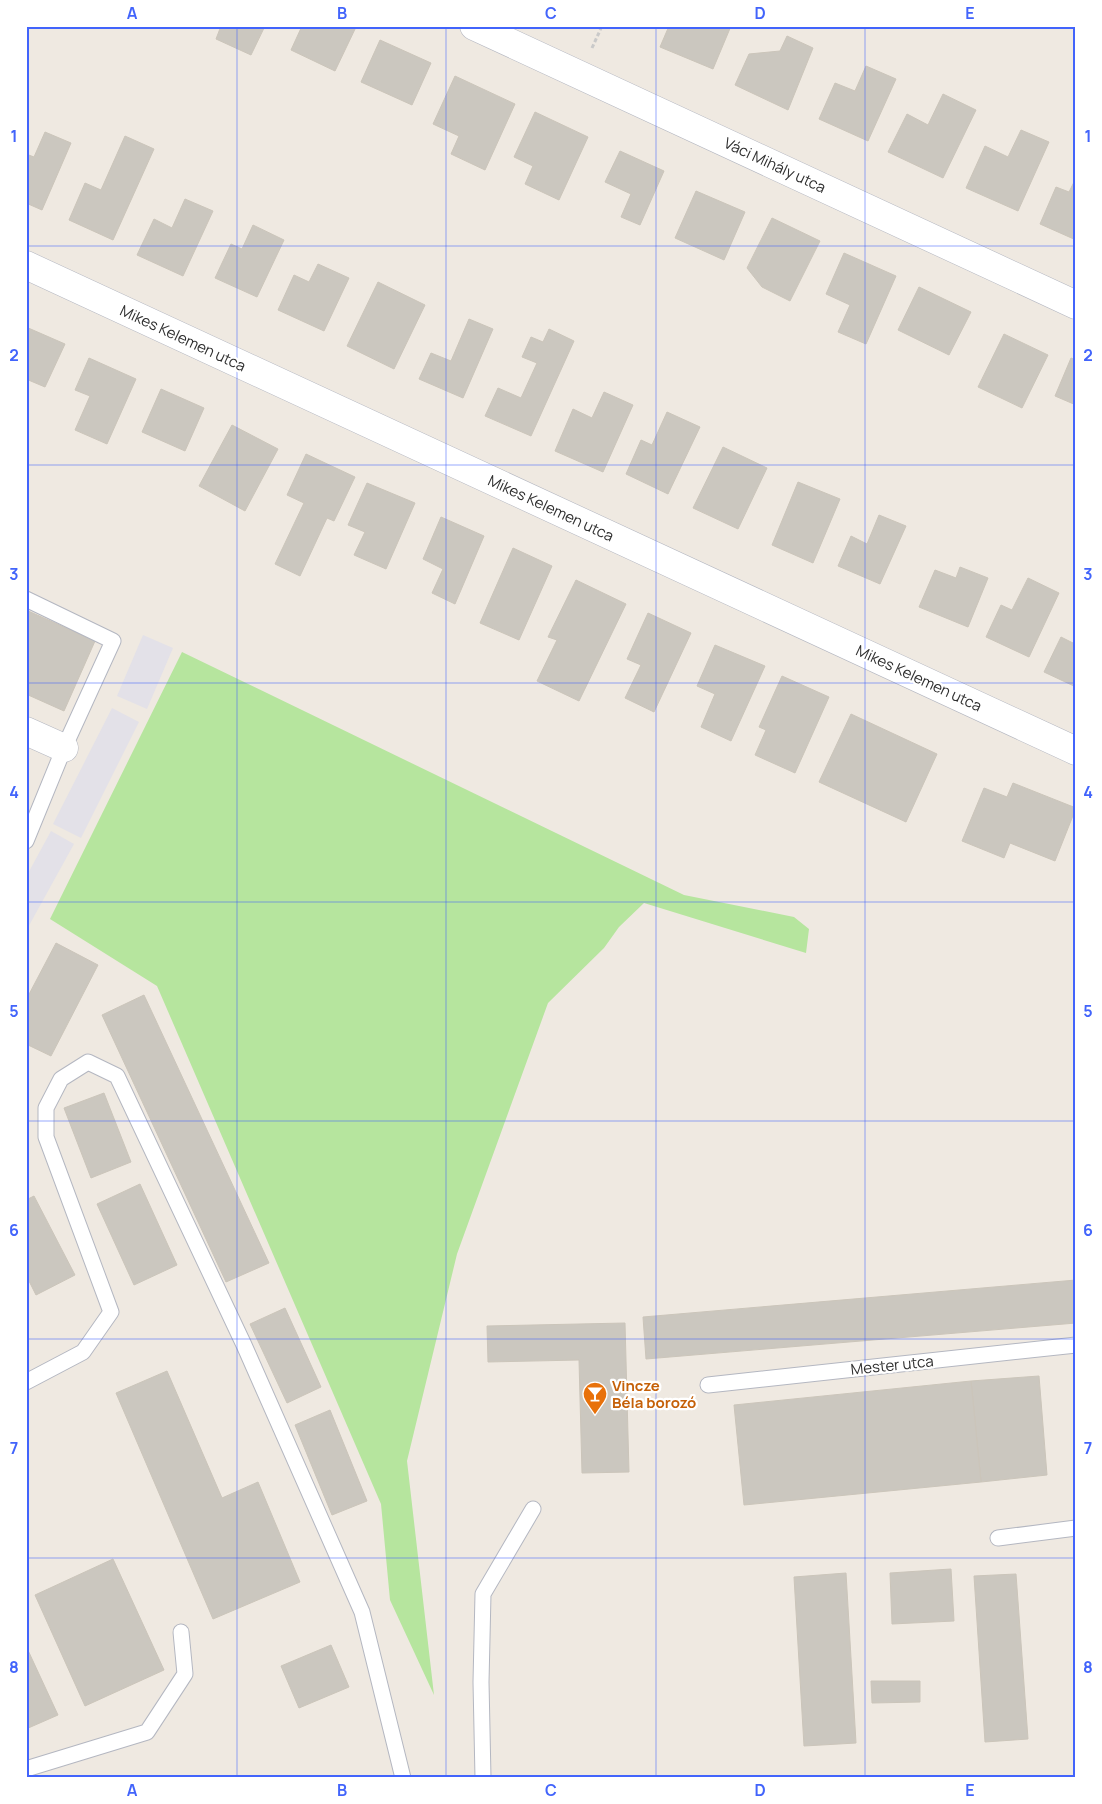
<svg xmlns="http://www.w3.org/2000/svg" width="1102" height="1804" viewBox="0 0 1102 1804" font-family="Manrope,sans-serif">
  <rect width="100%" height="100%" fill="#efe9e1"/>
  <g fill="#e3e1e8">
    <path d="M143,635L173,648L147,709L117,696Z"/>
    <path d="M112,708L139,722L81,838L53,824Z"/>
    <path d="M51,831L74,844L26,931V877Z"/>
  </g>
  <path fill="#b6e59e" d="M182,652L684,895L794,917L809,929L806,953L644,903L619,927L604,948L548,1003L457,1254L407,1461L434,1695L390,1600L381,1504L157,986L50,919Z"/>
  <g fill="#cbc7bf" stroke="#cbc5ba">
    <path d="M221,26H265L251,55L216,39Z"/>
    <path d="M302,26L356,27L335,71L291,50Z"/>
    <path d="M669,26H731L713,69L660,47Z"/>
    <path d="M787,36L813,48L788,110L735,85L749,54L780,51Z"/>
    <path d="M380,40L431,63L412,105L361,82Z"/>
    <path d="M866,66L896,79L868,141L819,119L835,83L855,91Z"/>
    <path d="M455,76L515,104L485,170L451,154L459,136L433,124Z"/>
    <path d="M943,94L976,110L943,178L888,152L907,114L928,125Z"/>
    <path d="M535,112L588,137L559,200L525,184L533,166L514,157Z"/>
    <path d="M1021,130L1049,142L1018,211L966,188L985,146L1008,157Z"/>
    <path d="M45,132L71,143L42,210L26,203V154L34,157Z"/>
    <path d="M125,136L154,149L113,240L69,220L85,183L101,190Z"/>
    <path d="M620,151L664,171L640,225L621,217L631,194L605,182Z"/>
    <path d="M1076,178V240L1040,224L1056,187L1069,192Z"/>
    <path d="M696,191L745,212L724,260L675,238Z"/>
    <path d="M185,199L213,211L183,276L137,255L154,219L172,228Z"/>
    <path d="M772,218L820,241L790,301L762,287L747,268Z"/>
    <path d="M253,225L284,240L257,297L215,278L231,244L242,249Z"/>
    <path d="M844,253L896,276L866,344L838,332L850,305L826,294Z"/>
    <path d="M318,264L349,278L324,331L278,310L294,275L309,282Z"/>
    <path d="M378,282L425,305L394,369L347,346Z"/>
    <path d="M919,287L971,312L949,355L898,330Z"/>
    <path d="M469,319L493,329L463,398L419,379L431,353L451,361Z"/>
    <path d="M26,327L65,344L45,387L26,379Z"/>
    <path d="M549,329L574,341L531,436L485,416L498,388L521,398L537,363L522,357L531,337L543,342Z"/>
    <path d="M1004,334L1048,355L1022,408L978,387Z"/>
    <path d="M89,358L136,379L107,444L75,430L90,396L75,390Z"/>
    <path d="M1071,358L1076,360V405L1055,396Z"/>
    <path d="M161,389L204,408L185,451L142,432Z"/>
    <path d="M604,392L633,405L603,472L555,451L573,409L592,418Z"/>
    <path d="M667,412L700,427L668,494L626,474L641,440L652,445Z"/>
    <path d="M232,425L278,449L245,511L199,486Z"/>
    <path d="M723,447L767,468L738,529L693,508Z"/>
    <path d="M306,454L355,477L334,521L327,518L300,576L275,564L304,503L287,495Z"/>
    <path d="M798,482L840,499L813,563L772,545Z"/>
    <path d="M367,483L415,503L386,569L354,555L365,532L348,525Z"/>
    <path d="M879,515L906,526L880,584L838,566L851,536L867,544Z"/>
    <path d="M441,517L484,536L455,604L432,593L443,569L423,559Z"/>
    <path d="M513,548L552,566L519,640L480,623Z"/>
    <path d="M960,567L988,578L968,627L919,607L935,570L956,578Z"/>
    <path d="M1028,578L1059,593L1029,657L986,637L1001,605L1012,610Z"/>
    <path d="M576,580L626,604L579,701L537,681L557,640L548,637Z"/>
    <path d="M26,610L95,641L64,711L26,694Z"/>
    <path d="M648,613L691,633L654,712L625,698L641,665L627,659Z"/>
    <path d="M1076,636V687L1044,672L1061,637L1073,643Z"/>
    <path d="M715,645L765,666L731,741L701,727L715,694L697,686Z"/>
    <path d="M782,676L829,697L795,773L755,755L766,730L759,727Z"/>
    <path d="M851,714L937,754L906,822L819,782Z"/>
    <path d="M1013,783L1076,808L1055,861L1010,843L1004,858L962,841L984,788L1007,797Z"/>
    <path d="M56,943L98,965L51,1056L26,1044V1000Z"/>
    <path d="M144,995L269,1263L226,1282L102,1015Z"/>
    <path d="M104,1093L131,1162L91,1178L64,1108Z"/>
    <path d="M140,1184L177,1265L134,1285L97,1204Z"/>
    <path d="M34,1196L75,1275L36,1295L26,1275V1200Z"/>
    <path d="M1076,1280V1323L646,1359L643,1317Z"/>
    <path d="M285,1308L321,1387L287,1403L250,1324Z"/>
    <path d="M625,1323L629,1472L582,1473L579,1360L488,1362L487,1326Z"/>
    <path d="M167,1371L222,1498L258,1482L300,1582L213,1619L116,1393Z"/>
    <path d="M1039,1376L1047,1475L981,1482L971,1381Z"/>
    <path d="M971,1381L981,1482L744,1505L734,1405Z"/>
    <path d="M330,1410L367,1501L332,1515L295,1425Z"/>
    <path d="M113,1559L164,1670L85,1706L35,1595Z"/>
    <path d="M951,1569L954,1621L892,1624L890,1573Z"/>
    <path d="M846,1573L856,1743L804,1746L794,1577Z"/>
    <path d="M1016,1574L1028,1739L985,1742L974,1576Z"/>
    <path d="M331,1645L349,1687L299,1708L281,1666Z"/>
    <path d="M26,1646L58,1715L26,1729Z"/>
    <path d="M871,1681H920V1702L872,1703Z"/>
  </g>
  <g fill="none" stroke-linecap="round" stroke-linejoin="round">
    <defs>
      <g id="lane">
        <path d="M26,599L113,641L64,748L26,841"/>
        <path d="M26,1382L83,1352L111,1312L46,1137V1108L61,1079L88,1062L117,1076L244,1345L362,1612L403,1778"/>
        <path d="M708,1385L1076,1345"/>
        <path d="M998,1538L1076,1528"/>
        <path d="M26,1769L147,1732L185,1674L181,1632"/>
        <path d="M483,1778L481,1682L483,1594L533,1509"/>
      </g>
      <g id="street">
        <path d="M474,26L1076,305"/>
        <path d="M26,265L1076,751"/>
        <path d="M26,731L64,748"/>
      </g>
    </defs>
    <use href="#lane" stroke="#b4b7c1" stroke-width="17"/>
    <use href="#street" stroke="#b4b7c1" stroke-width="29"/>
    <path stroke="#c9c9c9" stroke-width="3" stroke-dasharray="4 2.5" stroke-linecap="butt" d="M592,48L602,26"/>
    <use href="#lane" stroke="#fff" stroke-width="15"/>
    <use href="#street" stroke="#fff" stroke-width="28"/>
  </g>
  <path fill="none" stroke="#4264fb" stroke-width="1" stroke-opacity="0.55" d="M237,26V1778M446,26V1778M656,26V1778M865,26V1778M26,246H1076M26,465H1076M26,683H1076M26,902H1076M26,1121H1076M26,1339H1076M26,1558H1076"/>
  <defs>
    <symbol id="bar-pin" viewBox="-11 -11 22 30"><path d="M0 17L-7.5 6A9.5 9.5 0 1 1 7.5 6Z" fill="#e8710a" stroke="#fff"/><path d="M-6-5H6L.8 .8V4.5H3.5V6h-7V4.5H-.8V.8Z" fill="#fff"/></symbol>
  </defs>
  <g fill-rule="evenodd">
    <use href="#bar-pin" x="581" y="1380" width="28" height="38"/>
  </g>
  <g text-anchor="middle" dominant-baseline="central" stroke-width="4.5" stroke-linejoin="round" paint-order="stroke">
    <g font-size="15" fill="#2e2e2e" stroke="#fff">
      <text transform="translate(775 165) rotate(25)">Váci Mihály utca</text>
      <text transform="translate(183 338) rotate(25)">Mikes Kelemen utca</text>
      <text transform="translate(551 508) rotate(25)">Mikes Kelemen utca</text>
      <text transform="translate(919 678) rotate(25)">Mikes Kelemen utca</text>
      <text transform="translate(892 1365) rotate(-6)">Mester utca</text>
    </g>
    <g font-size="15" font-weight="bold" fill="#c56008" stroke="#fff" text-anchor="start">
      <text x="612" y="1385">Vincze<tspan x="612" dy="17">Béla borozó</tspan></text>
    </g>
  </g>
  <rect width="1102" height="1804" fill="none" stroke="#ffffff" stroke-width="55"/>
  <rect x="28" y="28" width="1046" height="1748" fill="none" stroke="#4264fb" stroke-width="2"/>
  <g font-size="16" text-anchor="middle" font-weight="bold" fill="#4264fb">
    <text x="132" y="19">A</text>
    <text x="342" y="19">B</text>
    <text x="551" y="19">C</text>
    <text x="760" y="19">D</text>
    <text x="970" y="19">E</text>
    <text x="14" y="142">1</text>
    <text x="1088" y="142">1</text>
    <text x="14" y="361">2</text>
    <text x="1088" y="361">2</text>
    <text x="14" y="580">3</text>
    <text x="1088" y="580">3</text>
    <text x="14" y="798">4</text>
    <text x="1088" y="798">4</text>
    <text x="14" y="1017">5</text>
    <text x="1088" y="1017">5</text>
    <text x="14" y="1236">6</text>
    <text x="1088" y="1236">6</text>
    <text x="14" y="1454">7</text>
    <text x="1088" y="1454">7</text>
    <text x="14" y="1673">8</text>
    <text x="1088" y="1673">8</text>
    <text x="132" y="1796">A</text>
    <text x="342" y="1796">B</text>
    <text x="551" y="1796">C</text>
    <text x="760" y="1796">D</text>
    <text x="970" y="1796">E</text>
  </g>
</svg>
